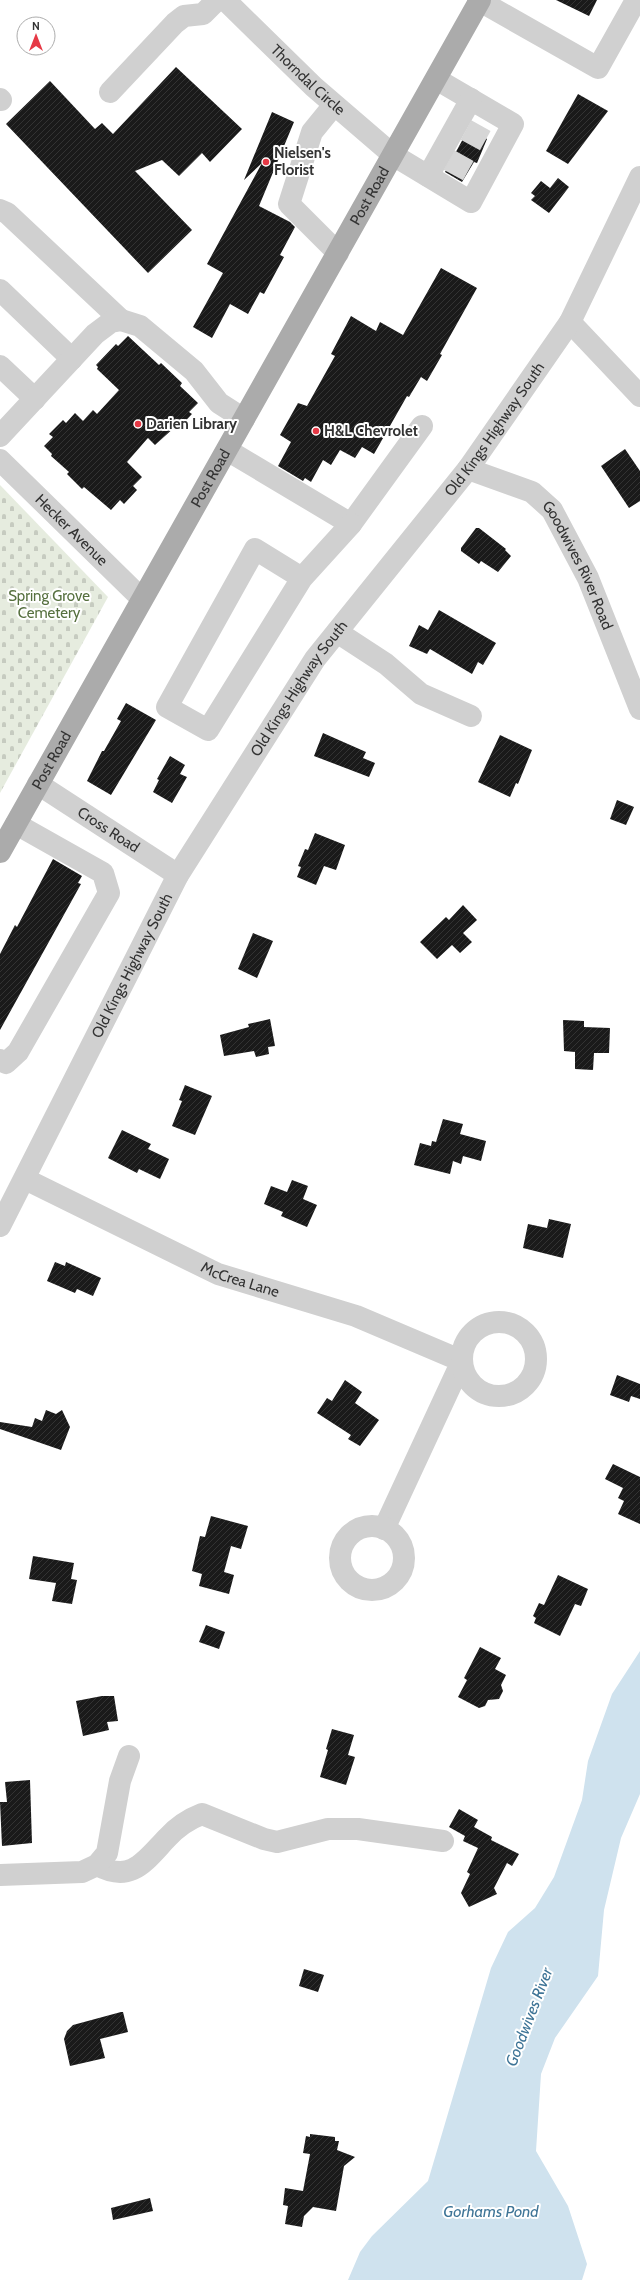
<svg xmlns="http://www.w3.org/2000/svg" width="640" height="2280" viewBox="0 0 640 2280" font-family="Cabin,sans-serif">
  <defs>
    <pattern id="cemetery-stones" width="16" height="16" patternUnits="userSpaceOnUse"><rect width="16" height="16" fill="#e6ecdf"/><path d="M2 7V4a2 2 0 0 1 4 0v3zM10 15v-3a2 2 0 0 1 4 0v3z" fill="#c6cbc0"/></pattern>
    <pattern id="building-hatch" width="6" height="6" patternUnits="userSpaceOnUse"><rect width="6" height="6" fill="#1a1a1a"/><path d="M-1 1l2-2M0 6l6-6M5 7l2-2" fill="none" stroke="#333"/></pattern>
  </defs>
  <rect width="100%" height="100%" fill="#fff"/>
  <path fill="url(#cemetery-stones)" d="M0,485L108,597L0,793Z"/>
  <path fill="#cfe2ee" d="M640,1651V1794L621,1838L604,1910L598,1976L555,2038L541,2074L536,2151L568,2206L587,2264L582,2280H348L360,2252L372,2236L428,2181L491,1968L508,1932L535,1908L554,1877L582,1800L588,1761L612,1694Z"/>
  <g fill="url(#building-hatch)">
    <path d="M556,0H597L589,16Z"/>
    <path d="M176,67L242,129L210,162L202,153L179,176L162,160L135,171L192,230L148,273L6,124L50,81L95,129L102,123L113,134Z"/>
    <path d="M578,94L608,111L568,164L546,151Z"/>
    <path d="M272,112L294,122L259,206L290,222L295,227L280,255L284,257L264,294L260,292L248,314L230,304L212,338L193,327L223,273L207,264L262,163L244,180Z"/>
    <path d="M470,126L487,139L477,163L474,162L462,182L445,172Z"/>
    <path d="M558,178L569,187L549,213L531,200L535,196L531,193L541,181L550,188Z"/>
    <path d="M441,268L477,288L440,354L442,355L427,381L421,377L409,397L407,396L374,454L362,447L355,458L340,450L331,465L323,460L311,482L305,478L303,481L278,466L291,442L280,435L298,403L307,406L335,356L331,354L351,316L376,331L380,322L403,335Z"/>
    <path d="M128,336L159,365L161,363L182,383L180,386L198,403L189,412L192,414L178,429L176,426L155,445L148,438L147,439L127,462L142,477L133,486L137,490L124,504L120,500L111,510L84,487L82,489L67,474L69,472L51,456L52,454L44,446L53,437L49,434L63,420L66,423L75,413L83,421L93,410L97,414L119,390L97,369L98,367L96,365L116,344L118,346Z"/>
    <path d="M625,449L640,471V501L629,508L601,466Z"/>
    <path d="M476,528H479L506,549L505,550L511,556L498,572L481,561L479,564L461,551V548Z"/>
    <path d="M439,610L496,643L483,665L478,662L472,674L430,649L427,654L409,646L419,625L428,630Z"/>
    <path d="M126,703L156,720L111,795L87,781L102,751H104L121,721L117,719Z"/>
    <path d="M323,733L366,752L363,758L375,763L369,777L314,756Z"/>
    <path d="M500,735L532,750L518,784L516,783L510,797L478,782Z"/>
    <path d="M170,756L185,765L180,774L187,777L172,803L153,792L159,780L157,779Z"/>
    <path d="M617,800L634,807L626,825L610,819Z"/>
    <path d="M315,833L345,845L336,870L324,866L316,885L297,877L301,867L298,866L305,849L308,850Z"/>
    <path d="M53,859L82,876L78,883L81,884L0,1030V954L15,925L17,927Z"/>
    <path d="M463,905L477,920L463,933L472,942L460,953L452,945L437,959L420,942L446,917L449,920Z"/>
    <path d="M253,933L273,941L257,978L238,969Z"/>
    <path d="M270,1019L275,1046L268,1047L269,1054L256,1057L254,1051L224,1056L220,1035L249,1027L248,1024Z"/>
    <path d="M563,1020L584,1021V1027L610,1028L609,1053H594L593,1070L575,1069V1052L564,1051Z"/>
    <path d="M185,1085L212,1096L195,1135L172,1126L182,1101L179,1100Z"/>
    <path d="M443,1119L463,1124L460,1134L486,1141L481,1161L463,1156L461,1164L453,1161L450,1174L414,1165L420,1143L431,1146L432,1141L436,1142Z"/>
    <path d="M122,1130L151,1144L148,1149L169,1159L160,1179L139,1169L137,1173L108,1158Z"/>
    <path d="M292,1180L308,1186L303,1199L317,1205L307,1227L281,1216L283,1212L264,1204L271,1186L287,1192Z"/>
    <path d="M549,1219L571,1224L563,1258L523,1248L528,1224L547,1228Z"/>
    <path d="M55,1262L65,1266L66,1262L101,1278L93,1296L77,1289L75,1293L47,1281Z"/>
    <path d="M617,1375L640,1384V1399L631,1396L629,1402L610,1395Z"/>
    <path d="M345,1380L362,1392L355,1403L379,1420L360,1446L348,1439L351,1435L317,1413L327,1398L332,1401Z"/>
    <path d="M46,1410L56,1414L62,1410L70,1427L61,1450L0,1429V1422L32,1427L35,1418L42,1421Z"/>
    <path d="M613,1464L640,1477V1524L618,1514L624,1501L618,1498L623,1488L605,1479Z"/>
    <path d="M211,1516L248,1526L241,1549L231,1546L224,1572L234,1575L229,1594L199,1586L202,1574L192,1571L200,1536L205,1537Z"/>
    <path d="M33,1556L74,1563L71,1579L77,1580L72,1604L52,1601L56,1583L29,1579Z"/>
    <path d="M558,1575L588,1589L581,1606L575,1604L560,1636L534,1623L536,1618L533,1616L539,1603L544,1605Z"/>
    <path d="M206,1625L225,1632L219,1649L199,1642Z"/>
    <path d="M480,1647L501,1658L495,1669L506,1675L501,1685L503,1691L499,1699L488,1700L485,1706L479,1708L458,1697L467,1680L464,1678Z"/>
    <path d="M102,1696H114L118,1721L107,1722L109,1730L83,1736L76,1701Z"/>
    <path d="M332,1729L354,1735L348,1755L355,1757L346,1785L320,1777L328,1750L326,1749Z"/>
    <path d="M30,1780L32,1843L2,1846L0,1802H7L5,1782Z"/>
    <path d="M459,1809L478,1820L474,1827L492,1837L491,1840L519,1854L512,1866L507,1863L494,1888L497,1894L469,1907L461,1893L470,1874L467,1872L478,1848L463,1841L465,1836L449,1827Z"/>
    <path d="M304,1969L324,1975L318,1992L299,1986Z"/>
    <path d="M121,2012H123L128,2032L100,2039L105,2058L70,2066L64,2039L67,2031L73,2025Z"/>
    <path d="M310,2134L335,2137V2141H339L337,2150L355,2157L344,2166L336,2211L313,2207L304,2216L302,2227L285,2224L288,2206L283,2205L285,2188L303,2191L310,2154L303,2153L306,2136L310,2137Z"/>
    <path d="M150,2198L153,2211L113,2220L111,2208Z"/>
  </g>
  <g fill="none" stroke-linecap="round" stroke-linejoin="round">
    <g stroke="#d6d6d6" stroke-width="22" stroke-dasharray="22 11" stroke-linecap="butt">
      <path d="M466,130L486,141"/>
      <path d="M449,160L469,171"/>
    </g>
    <g stroke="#d0d0d0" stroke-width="22">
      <path id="s1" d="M225,0L314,87L393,155L471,202L513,124L436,79"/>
      <path d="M478,0L598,68L635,2"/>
      <path d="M110,92L175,23L184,16L203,14L217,0"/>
      <path d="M0,99L1,100"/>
      <path d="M334,105L312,132L289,204L338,253"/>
      <path d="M428,176L471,99"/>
      <path d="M0,210L7,213L121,320"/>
      <path d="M0,290L72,359"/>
      <path d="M570,322L640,396"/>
      <path d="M0,366L35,399"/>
      <path d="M0,436L95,334L111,322L121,320L140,326L194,371L219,403L244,419"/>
      <path d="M227,450L351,524L422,426"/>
      <path id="s2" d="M0,460L142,599"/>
      <path id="s3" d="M468,469L532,492L552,510L588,578L640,709"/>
      <path d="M302,578L255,549L167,707L208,730L302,578L351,524"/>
      <path d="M337,632L386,664L421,694L471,716"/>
      <path id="s4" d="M38,784L178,875"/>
      <path d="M0,1060L6,1063L18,1052L109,893L103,873L16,824"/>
      <path id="s5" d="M25,1179L218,1274L356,1316L462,1361L384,1529"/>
      <path id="s6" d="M0,1226L178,875L315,659L468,469L570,322L640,177"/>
      <circle cx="499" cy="1359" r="37"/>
      <circle cx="372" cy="1558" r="32"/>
      <path d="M97,1865C131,1884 145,1861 167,1838C176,1828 189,1819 202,1814L264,1839L277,1842L328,1829H358L443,1841"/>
      <path d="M0,1875L82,1872L97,1865L107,1853L120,1781L129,1756"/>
    </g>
    <path stroke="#ababab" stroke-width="22" id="s7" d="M0,852L480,0"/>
  </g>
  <g fill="#e63946" stroke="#fff" stroke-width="1.5">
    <circle cx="266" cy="162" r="4"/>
    <circle cx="138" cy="424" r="4"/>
    <circle cx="316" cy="431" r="4"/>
  </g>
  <g text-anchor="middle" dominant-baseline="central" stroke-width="4" stroke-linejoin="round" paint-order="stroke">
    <g font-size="15" fill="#333" stroke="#fff">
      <text stroke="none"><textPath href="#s1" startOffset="115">Thorndal Circle</textPath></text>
      <text stroke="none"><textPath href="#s7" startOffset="753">Post Road</textPath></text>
      <text stroke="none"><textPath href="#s6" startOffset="941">Old Kings Highway South</textPath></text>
      <text stroke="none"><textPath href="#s7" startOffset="429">Post Road</textPath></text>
      <text stroke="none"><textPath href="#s2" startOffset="100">Hecker Avenue</textPath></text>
      <text stroke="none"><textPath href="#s3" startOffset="156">Goodwives River Road</textPath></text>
      <text stroke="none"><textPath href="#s6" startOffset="616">Old Kings Highway South</textPath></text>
      <text stroke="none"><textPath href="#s7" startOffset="105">Post Road</textPath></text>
      <text stroke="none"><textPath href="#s4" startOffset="84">Cross Road</textPath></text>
      <text stroke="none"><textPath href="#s6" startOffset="292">Old Kings Highway South</textPath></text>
      <text stroke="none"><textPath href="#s5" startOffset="238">McCrea Lane</textPath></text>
    </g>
    <g font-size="15" font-weight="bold" fill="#333" stroke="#fff" text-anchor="start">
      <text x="274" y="153">Nielsen's<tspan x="274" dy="17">Florist</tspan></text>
      <text x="146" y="424">Darien Library</text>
      <text x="324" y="431">H&amp;L Chevrolet</text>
    </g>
    <g font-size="15" fill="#56703f" stroke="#fff">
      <text x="49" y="596">Spring Grove<tspan x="49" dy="17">Cemetery</tspan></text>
    </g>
    <g font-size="16" font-style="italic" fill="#3f7597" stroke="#fff">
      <text transform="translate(529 2017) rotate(-69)">Goodwives River</text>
      <text x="491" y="2211">Gorhams Pond</text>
    </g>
  </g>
  <g transform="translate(36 36)"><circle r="19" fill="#ffffff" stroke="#adadad"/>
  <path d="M0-3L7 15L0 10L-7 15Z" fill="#e63946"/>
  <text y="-6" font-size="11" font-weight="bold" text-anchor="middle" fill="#333333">N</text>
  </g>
</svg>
